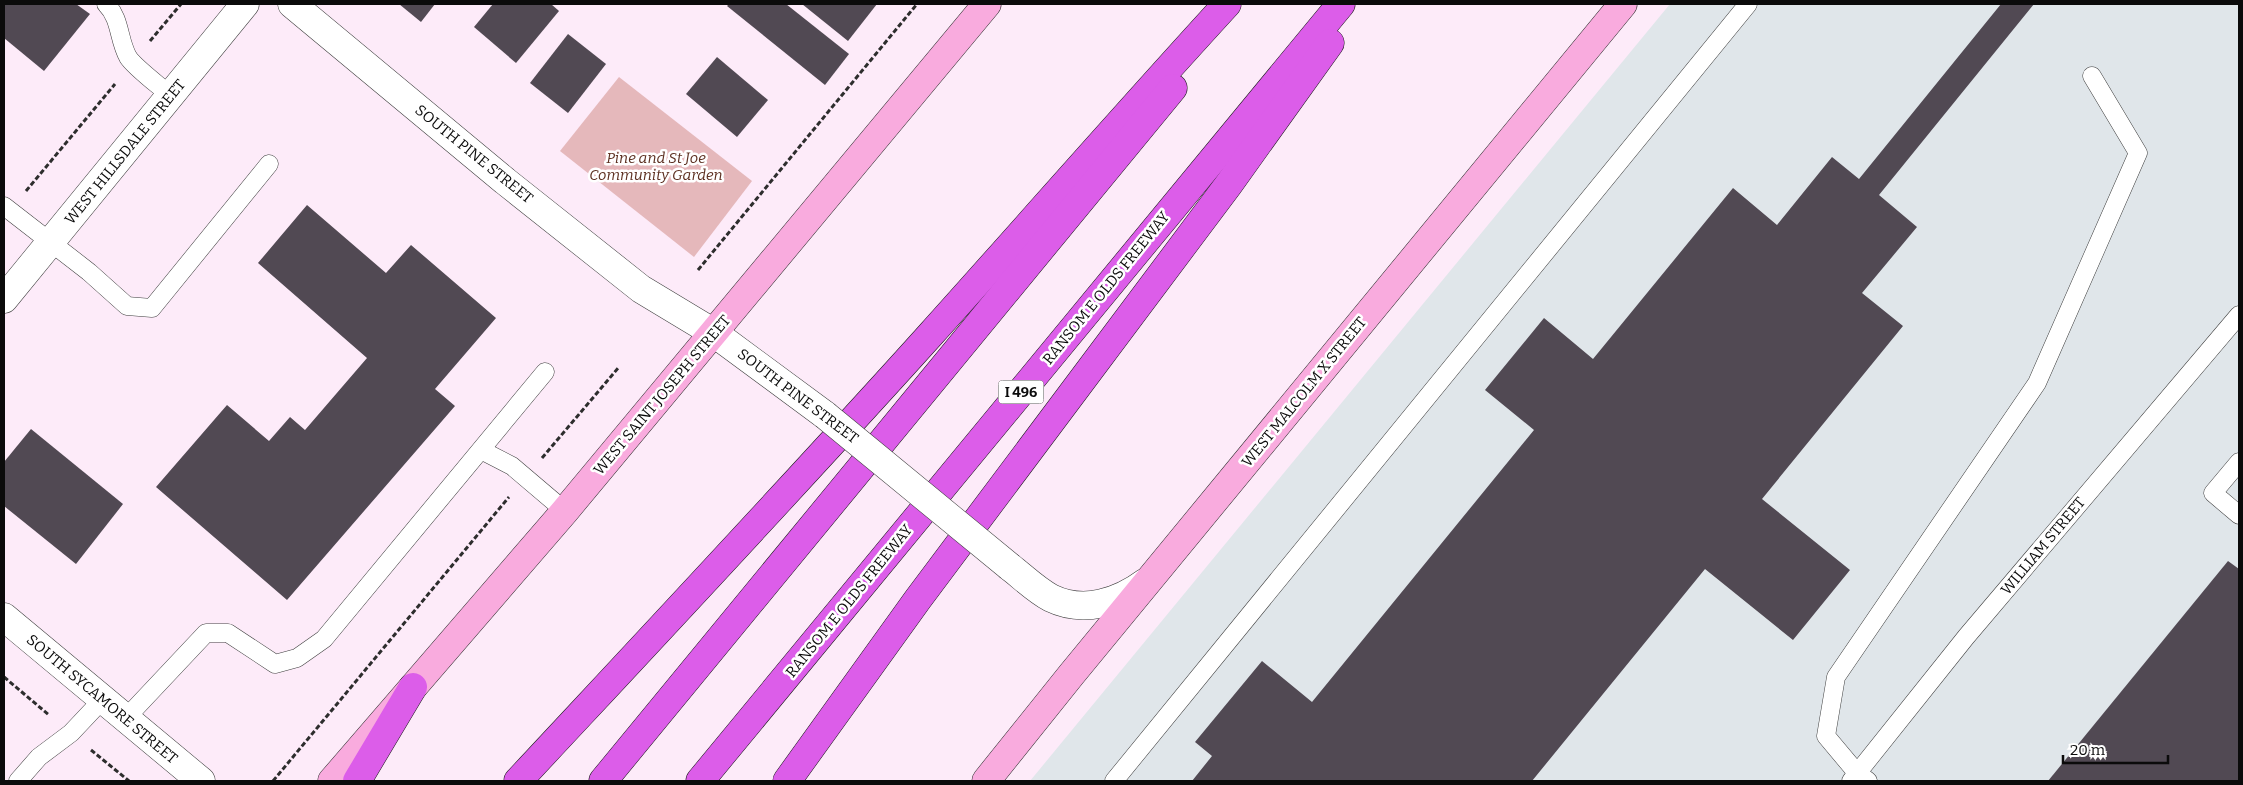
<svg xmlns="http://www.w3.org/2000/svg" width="2243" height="785" viewBox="0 0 2243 785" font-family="Bitter,serif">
  <rect width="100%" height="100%" fill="#fdebf9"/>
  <path fill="#e0e6ea" d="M1670,4H2239V781H1030Z"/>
  <path fill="#e5b8bb" d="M619,77L752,181L694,257L560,151Z"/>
  <g fill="#514953">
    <path d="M4,4H76L90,14L44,71L4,38Z"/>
    <path d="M399,4H435L421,22Z"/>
    <path d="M493,4H551L559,11L516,63L474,27Z"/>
    <path d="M729,4H786L849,54L825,85L727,6Z"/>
    <path d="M802,4H877L848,41Z"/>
    <path d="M2001,4H2034L1879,195L1917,227L1862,293L1903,326L1762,499L1850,570L1793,640L1705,569L1532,781H1192L1212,756L1195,742L1262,661L1312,702L1534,430L1485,390L1544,318L1593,359L1733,188L1777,225L1832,157L1859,179Z"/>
    <path d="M568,34L606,64L568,113L530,83Z"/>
    <path d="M717,57L768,100L737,137L686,94Z"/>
    <path d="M307,205L386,273L411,245L496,318L435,389L455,406L287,600L156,487L227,405L269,441L290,417L305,430L367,358L258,263Z"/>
    <path d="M31,429L123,504L76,564L4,506V462Z"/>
    <path d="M2228,561L2239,569V781H2048Z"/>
  </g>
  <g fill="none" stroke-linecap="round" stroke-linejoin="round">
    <defs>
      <g id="service">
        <path d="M106,4C121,19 118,39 128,57C134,67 161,87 171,96"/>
        <path d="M4,206L89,272L127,306L152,308L269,164"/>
        <path d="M481,450L512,466L565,511"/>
        <path d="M2239,462L2213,493L2239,515"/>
        <path d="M126,718L206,633H228L275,664L297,658L324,639L545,372"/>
        <path d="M18,781L39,757L71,733L103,699"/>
        <path d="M1114,781L1748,4"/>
        <path d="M1851,781L1966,637L2239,315"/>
        <path d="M1868,781L1857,773L1826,736L1836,677L2037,383L2138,153L2092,76"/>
      </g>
      <g id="minor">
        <path d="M4,299L245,4"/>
        <path d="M4,617L201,781"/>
      </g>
      <g id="tertiary">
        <path d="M292,4L505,181L641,289L714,333L825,415"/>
        <path d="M1010,567C1023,577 1036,590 1051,598C1084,614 1119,602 1146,582"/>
      </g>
      <g id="secondary">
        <path d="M332,781L565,511L987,4"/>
        <path d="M986,781L1071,675L1623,4"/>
      </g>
      <g id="motorway">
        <path d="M357,781L413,687"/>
        <path d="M518,781C656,633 795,485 931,334C1030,224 1127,113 1227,4"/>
        <path d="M603,781L1173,88"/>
        <path d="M700,781L1341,4"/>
        <path d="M787,781L918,599L1229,184L1330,43"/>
      </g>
    </defs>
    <use href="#service" stroke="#3e3e3e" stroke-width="19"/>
    <use href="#minor" stroke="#3e3e3e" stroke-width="29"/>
    <use href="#tertiary" stroke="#3e3e3e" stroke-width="29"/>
    <use href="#secondary" stroke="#2d2d2d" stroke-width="29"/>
    <use href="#motorway" stroke="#1c1c1c" stroke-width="29"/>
    <g stroke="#2d2d2d" stroke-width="3" stroke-dasharray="5 2.5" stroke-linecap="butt">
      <path d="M150,41L181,4"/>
      <path d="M26,191L115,84"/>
      <path d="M698,270L917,4"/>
      <path d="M542,458L619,367"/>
      <path d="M4,677L49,715"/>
      <path d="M91,750L129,781"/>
      <path d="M273,781L509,497"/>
    </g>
    <use href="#service" stroke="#fff" stroke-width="18"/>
    <use href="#minor" stroke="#fff" stroke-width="28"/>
    <use href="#tertiary" stroke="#fff" stroke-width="28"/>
    <use href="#secondary" stroke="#f9abde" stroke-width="28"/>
    <use href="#motorway" stroke="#dc5de9" stroke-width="28"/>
    <defs>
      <path id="tertiary-bridge" d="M825,415L1010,567"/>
    </defs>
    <use href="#tertiary-bridge" stroke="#3e3e3e" stroke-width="29" stroke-linecap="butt"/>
    <use href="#tertiary-bridge" stroke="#fff" stroke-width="28"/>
  </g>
  <g text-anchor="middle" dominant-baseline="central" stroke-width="5" stroke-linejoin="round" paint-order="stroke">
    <rect fill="#fff" stroke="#545454" stroke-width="1" x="998.5" y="380.5" width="45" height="23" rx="4"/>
    <g font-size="14" font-weight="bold" fill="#0b0b0b">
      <text x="1021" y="392">I 496</text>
    </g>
    <g font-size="15" fill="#0b0b0b" stroke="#fff">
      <text transform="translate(125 152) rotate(-51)">WEST HILLSDALE STREET</text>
      <text transform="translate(474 154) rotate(39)">SOUTH PINE STREET</text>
      <text transform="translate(1106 288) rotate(-51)">RANSOM E OLDS FREEWAY</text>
      <text transform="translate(1304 392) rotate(-51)">WEST MALCOLM X STREET</text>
      <text transform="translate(662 395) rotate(-50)">WEST SAINT JOSEPH STREET</text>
      <text transform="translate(798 396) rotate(37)">SOUTH PINE STREET</text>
      <text transform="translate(2043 546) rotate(-50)">WILLIAM STREET</text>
      <text transform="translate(849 601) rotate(-51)">RANSOM E OLDS FREEWAY</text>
      <text transform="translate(102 699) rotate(40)">SOUTH SYCAMORE STREET</text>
    </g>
    <g font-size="15" font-style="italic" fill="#5d3021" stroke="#fff">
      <text x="656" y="158">Pine and St Joe<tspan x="656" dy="17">Community Garden</tspan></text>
    </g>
  </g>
  <rect width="2243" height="785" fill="none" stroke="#0b0b0b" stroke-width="10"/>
  <path d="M2063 755v8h105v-8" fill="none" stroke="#0b0b0b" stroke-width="2.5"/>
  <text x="2070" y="755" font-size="15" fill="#0b0b0b" stroke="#ffffff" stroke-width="4" paint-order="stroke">20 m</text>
</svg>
